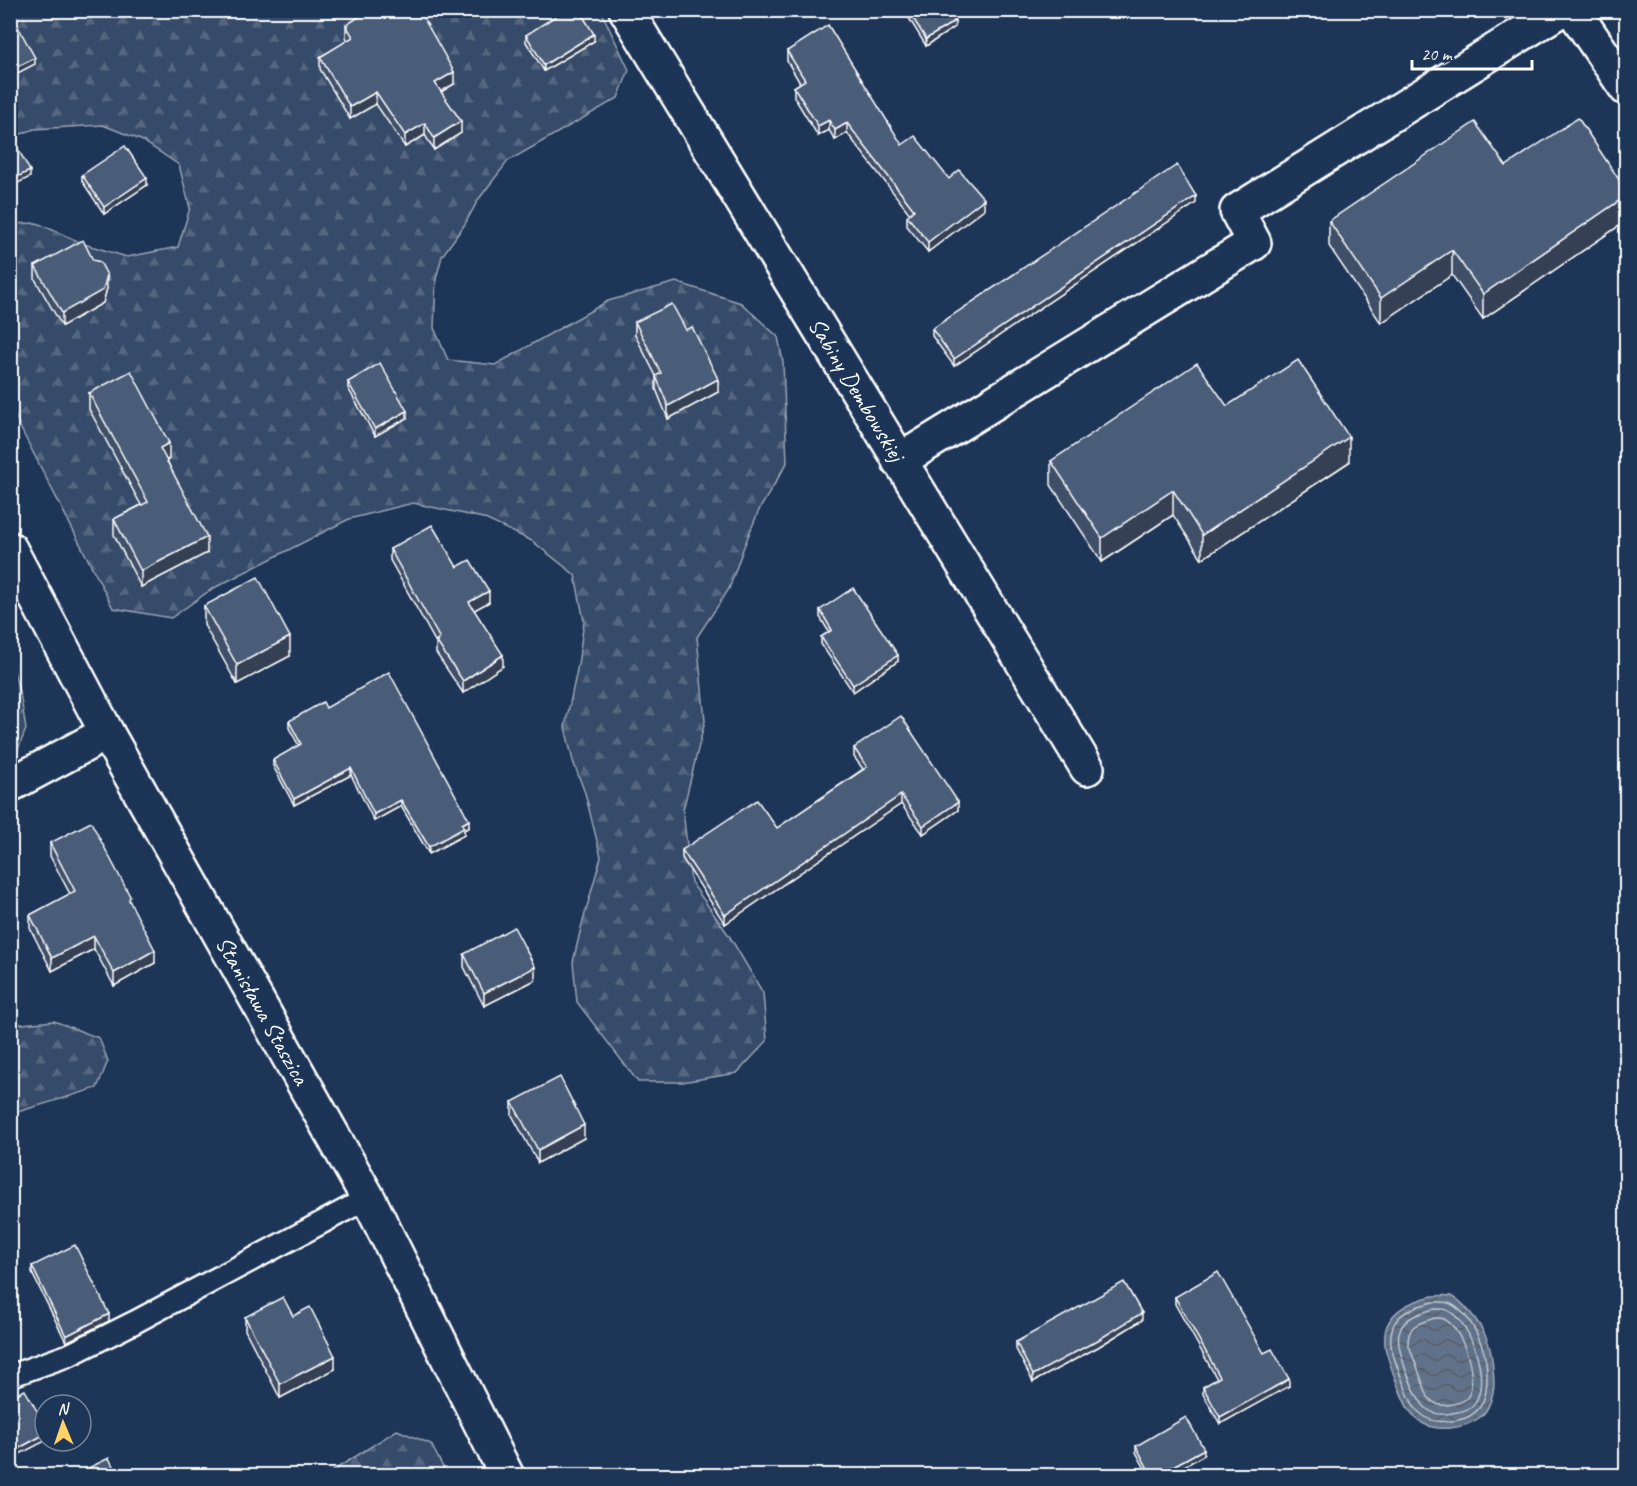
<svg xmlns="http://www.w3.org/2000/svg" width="1637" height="1486" viewBox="0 0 1637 1486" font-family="Caveat,sans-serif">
  <defs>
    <pattern id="forest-firs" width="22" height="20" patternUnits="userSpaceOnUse" patternTransform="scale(1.5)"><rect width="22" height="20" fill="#364b69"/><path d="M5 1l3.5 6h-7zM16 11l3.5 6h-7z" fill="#546680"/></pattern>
    <pattern id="water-waves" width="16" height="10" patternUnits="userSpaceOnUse" patternTransform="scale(1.5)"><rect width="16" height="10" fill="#617289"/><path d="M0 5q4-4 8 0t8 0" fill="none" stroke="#555d67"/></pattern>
  </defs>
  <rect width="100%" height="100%" fill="#1d3557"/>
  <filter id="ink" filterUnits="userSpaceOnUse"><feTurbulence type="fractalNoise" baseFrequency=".0167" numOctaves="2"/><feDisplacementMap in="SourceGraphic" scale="12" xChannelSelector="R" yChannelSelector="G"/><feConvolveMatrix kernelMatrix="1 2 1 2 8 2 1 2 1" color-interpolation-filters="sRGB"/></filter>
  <g filter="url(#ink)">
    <g fill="url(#forest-firs)" stroke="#9aa5b4" stroke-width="1.5">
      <path d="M11,11H601L629,70L618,98L508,161L478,200L465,224L442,256L436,279L434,328L448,360L495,365L608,301L676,282L741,303L778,337L783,362L787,463L759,510L743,549L729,589L697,637L705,721L683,810L691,882L730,937L763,993L767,1041L737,1073L682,1082H638L577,1002L573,962L581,928L601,857L585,793L573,761L565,727L578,665L584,621L575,575L532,541L483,518L413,503L349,519L212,589L171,618L113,608L20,427L11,405V224L37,223L84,244L127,257L178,247L190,208L179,165L143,141L103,125L34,129L11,138Z"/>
      <path d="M11,659L21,699L26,729L15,757L11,759Z"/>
      <path d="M54,1021L99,1038L108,1061L97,1088L11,1114V1025Z"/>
      <path d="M397,1430L431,1444L447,1475H326Z"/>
    </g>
    <path fill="url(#water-waves)" stroke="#a0aab8" stroke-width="1.5" d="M1432,1296C1438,1296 1445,1295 1451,1296C1463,1300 1481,1325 1486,1337C1492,1350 1493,1367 1494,1382C1494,1394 1489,1411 1479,1418C1464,1429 1438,1432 1422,1423C1418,1420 1412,1414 1409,1410C1403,1401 1386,1356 1385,1346C1384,1337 1385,1327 1390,1320C1400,1305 1416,1301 1432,1296Z"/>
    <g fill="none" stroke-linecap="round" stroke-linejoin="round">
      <g stroke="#c0c7d0" stroke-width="1.5">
        <path d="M1433,1302C1439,1302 1446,1301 1451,1304C1473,1316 1487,1350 1487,1374C1488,1402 1479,1419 1450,1421C1441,1422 1431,1422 1424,1416C1421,1414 1416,1410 1414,1406C1408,1397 1393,1357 1391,1346C1390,1340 1391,1330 1394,1324C1402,1310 1418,1306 1433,1302Z"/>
        <path d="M1434,1309C1438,1309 1444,1309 1447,1310C1472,1321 1494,1388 1471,1407C1466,1411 1459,1412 1453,1413C1444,1415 1435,1415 1427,1409C1415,1400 1393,1344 1400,1330C1406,1316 1421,1313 1434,1309Z"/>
        <path d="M1435,1318C1438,1318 1442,1318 1444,1319C1463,1328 1481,1383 1466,1399C1461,1403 1454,1404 1448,1405C1439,1406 1434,1404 1428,1397L1408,1343C1408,1324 1420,1323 1435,1318Z"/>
      </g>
      <defs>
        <path id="lane" d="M10,1376L69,1355L135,1322L368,1198"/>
        <g id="street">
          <path id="s1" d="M626,10L1087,768"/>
          <path d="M1573,10L1626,88"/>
          <path d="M899,461L1254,243L1237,211L1560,10"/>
          <path id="s2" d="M10,549L107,733L368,1198L507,1476"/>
          <path d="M10,785L107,733"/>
        </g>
      </defs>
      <use href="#lane" stroke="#fff" stroke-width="26"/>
      <use href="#street" stroke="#fff" stroke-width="38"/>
      <use href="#lane" stroke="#1d3557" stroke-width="21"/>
      <use href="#street" stroke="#1d3557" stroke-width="33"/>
    </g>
    <g fill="#405068" stroke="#fff" stroke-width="1.5">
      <path d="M907,10H949L955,27L926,46L907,15Z"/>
      <path d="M1400,10H1414L1405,17Z"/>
      <path d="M346,25L454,84L441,92L461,133L434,150L425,135L405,147L376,104L350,119L320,69V57L348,41L346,37Z"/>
      <path d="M526,35L594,41L544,71L526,42Z"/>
      <path d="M787,51L902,145L949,179L984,209L928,252L907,226V216L910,214L847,133L835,140L829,130L818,136L794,97V87L800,83L787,61Z"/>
      <path d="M1506,166L1626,190V221L1483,319L1452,275L1381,323L1329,246V221Z"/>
      <path d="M82,175L147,185L104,214L82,181Z"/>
      <path d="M1196,203L954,366L932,336V329Z"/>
      <path d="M35,266L107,288L103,303L62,326L35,279Z"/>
      <path d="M635,322L718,392L668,419L656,389V376L635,335Z"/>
      <path d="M348,382L407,418L375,436L348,388Z"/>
      <path d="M89,393L169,459L167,460L207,553L141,587L114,535V519L141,505L89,409Z"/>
      <path d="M1227,406L1349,462L1202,559L1173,515L1102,562L1051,485V461Z"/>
      <path d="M390,549L457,567L489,602L474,610L503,666L463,693L436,653V643L390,560Z"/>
      <path d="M204,606L290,656L237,684L204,625Z"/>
      <path d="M820,610L898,661L853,692L821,644V637L829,632L820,617Z"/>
      <path d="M326,708L469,827L464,830V835L429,854L401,806L374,821L351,775L294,805L273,766V760L299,746L289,728V721Z"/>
      <path d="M854,748L958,810L923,834L901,804L725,924L682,858V850L777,828L863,769L854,757Z"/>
      <path d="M50,843L130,903L155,963L114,986L94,949L52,971L30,928V915L70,894L50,856Z"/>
      <path d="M464,954L535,980L484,1006L464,967Z"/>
      <path d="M512,1102L584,1138L538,1163L512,1115Z"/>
      <path d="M32,1266L109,1321L66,1342L32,1273Z"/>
      <path d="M1175,1297L1264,1353L1289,1386L1220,1424L1203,1394V1387L1217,1379L1175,1304Z"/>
      <path d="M293,1316L335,1369L280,1398L245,1330V1317Z"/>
      <path d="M1142,1320L1098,1347L1033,1382L1016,1349V1342Z"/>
      <path d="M1136,1446L1204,1455L1167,1476H1149L1136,1452Z"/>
    </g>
    <g fill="#344155" stroke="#fff" stroke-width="1.5">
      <path d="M1405,10H1414L1405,17Z"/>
      <path d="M955,21V27L926,46V39Z"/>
      <path d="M594,34V41L544,71V65Z"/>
      <path d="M35,58V64L10,77V70Z"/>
      <path d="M454,72V84L435,95V83Z"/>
      <path d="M376,92V104L350,119V107Z"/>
      <path d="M829,120V130L818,136V126Z"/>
      <path d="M461,121V133L434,150V138Z"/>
      <path d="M425,123V135L405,147V135Z"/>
      <path d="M847,123V133L835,140V130Z"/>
      <path d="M30,171V177L10,187V180Z"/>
      <path d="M147,178V185L104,214V207Z"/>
      <path d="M1196,196V203L954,366V359Z"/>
      <path d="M1626,196V221L1483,319V294Z"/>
      <path d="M984,199V209L928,252V242Z"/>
      <path d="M1452,250V275L1381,323V298Z"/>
      <path d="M107,275V288L103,303L62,326V313Z"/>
      <path d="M718,379V392L668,419V406Z"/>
      <path d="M407,411V418L375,436V429Z"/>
      <path d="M1349,437V462L1202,559V535Z"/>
      <path d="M169,443V459L160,464V448Z"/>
      <path d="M1173,490V515L1102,562V538Z"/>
      <path d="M207,537V553L141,587V571Z"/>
      <path d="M489,591V602L469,613V602Z"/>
      <path d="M290,637V656L237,684V665Z"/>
      <path d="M503,655V666L463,693V681Z"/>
      <path d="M898,655V661L853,692V685Z"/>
      <path d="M351,768V775L294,805V799Z"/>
      <path d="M901,795V804L725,924V915Z"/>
      <path d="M401,800V806L374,821V814Z"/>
      <path d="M958,802V810L923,834V826Z"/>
      <path d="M469,820V827L464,830V835L429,854V847Z"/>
      <path d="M94,936V949L52,971V958Z"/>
      <path d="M155,950V963L114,986V973Z"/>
      <path d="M535,967V980L484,1006V993Z"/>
      <path d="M584,1125V1138L538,1163V1150Z"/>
      <path d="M1142,1313V1320L1098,1347L1033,1382V1375Z"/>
      <path d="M109,1314V1321L66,1342V1336Z"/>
      <path d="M335,1356V1369L280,1398V1384Z"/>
      <path d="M1289,1379V1386L1220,1424V1417Z"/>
      <path d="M45,1434V1441L10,1459V1453Z"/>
      <path d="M1204,1449V1455L1167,1476H1155Z"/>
    </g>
    <g fill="#4a5d79" stroke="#fff" stroke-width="1.5">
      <path d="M370,10H419L454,72L435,83L461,121L434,138L425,123L405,135L376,92L350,107L320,57L353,37L346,25Z"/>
      <path d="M565,10H579L594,34L544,65L526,35Z"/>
      <path d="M908,10H949L955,21L926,39Z"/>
      <path d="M10,12L35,58L10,70Z"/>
      <path d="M828,25L902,145L915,136L949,179L959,170L984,199L928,242L907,216L914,210L847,123L835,130L829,120L818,126L794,87L805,80L787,51Z"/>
      <path d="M1578,118L1626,190V196L1483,294L1452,250L1381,298L1329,221L1475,122L1506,166Z"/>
      <path d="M10,134L30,171L10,180Z"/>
      <path d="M125,146L147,178L104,207L82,175Z"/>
      <path d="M1177,165L1196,196L954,359L932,329Z"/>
      <path d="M83,240L93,260L100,262L107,275L103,290L62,313L35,266Z"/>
      <path d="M672,304L686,330L692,327L718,379L668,406L656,376L661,373L635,322Z"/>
      <path d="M1298,360L1349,437L1202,535L1173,490L1102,538L1051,461L1197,363L1227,406Z"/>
      <path d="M380,363L407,411L375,429L348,382Z"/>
      <path d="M131,371L169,443L160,448L207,537L141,571L114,519L148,502L89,393Z"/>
      <path d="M432,525L457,567L470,560L489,591L469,602L503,655L463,681L436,641L440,639L390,549Z"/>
      <path d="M258,577L290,637L237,665L204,606Z"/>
      <path d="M853,588L898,655L853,685L821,637L832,630L820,610Z"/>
      <path d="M389,672L469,820L462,824L464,828L429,847L401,800L374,814L351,768L294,799L273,760L301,744L289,721L323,702L326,708Z"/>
      <path d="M901,716L958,802L923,826L901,795L725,915L682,850L757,800L777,828L867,767L854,748Z"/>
      <path d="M91,822L130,896L129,900L155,950L114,973L94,936L52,958L30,915L75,891L50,843Z"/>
      <path d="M514,927L535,967L484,993L464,954Z"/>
      <path d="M560,1077L584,1125L538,1150L512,1102Z"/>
      <path d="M75,1245L109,1314L66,1336L32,1266Z"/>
      <path d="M1218,1272L1264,1353L1272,1349L1289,1379L1220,1417L1203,1387L1220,1377L1175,1297Z"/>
      <path d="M1124,1282L1142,1313L1098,1340L1033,1375L1016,1342Z"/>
      <path d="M283,1297L293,1316L310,1307L335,1356L280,1384L245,1317Z"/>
      <path d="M25,1390L45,1425V1434L10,1453V1397Z"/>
      <path d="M1186,1417L1204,1449L1155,1476H1152L1136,1446Z"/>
      <path d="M109,1458L118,1476H72Z"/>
    </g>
  </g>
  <g text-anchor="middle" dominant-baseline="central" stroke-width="4.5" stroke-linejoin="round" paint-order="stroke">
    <g font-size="24" fill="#fff" stroke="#1d3557">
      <text stroke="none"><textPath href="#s1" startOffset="444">Sabiny Dembowskiej</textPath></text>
      <text stroke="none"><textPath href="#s2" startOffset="526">Stanisława Staszica</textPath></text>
    </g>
  </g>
  <rect width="1637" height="1486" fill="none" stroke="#1d3557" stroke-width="36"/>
  <rect x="18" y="18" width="1601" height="1450" fill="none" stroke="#fff" stroke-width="2" filter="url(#ink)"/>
  <g transform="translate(63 1423) rotate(358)"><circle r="28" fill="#1d3557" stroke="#77869a" stroke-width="1.5"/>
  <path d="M0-4.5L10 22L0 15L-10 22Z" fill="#ffd166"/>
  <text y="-9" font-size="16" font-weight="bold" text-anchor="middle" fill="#ffffff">N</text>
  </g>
  <path d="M1412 60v9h120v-9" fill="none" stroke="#ffffff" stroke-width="3"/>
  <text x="1421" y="60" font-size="18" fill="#ffffff" stroke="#1d3557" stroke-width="4.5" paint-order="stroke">20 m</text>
</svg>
